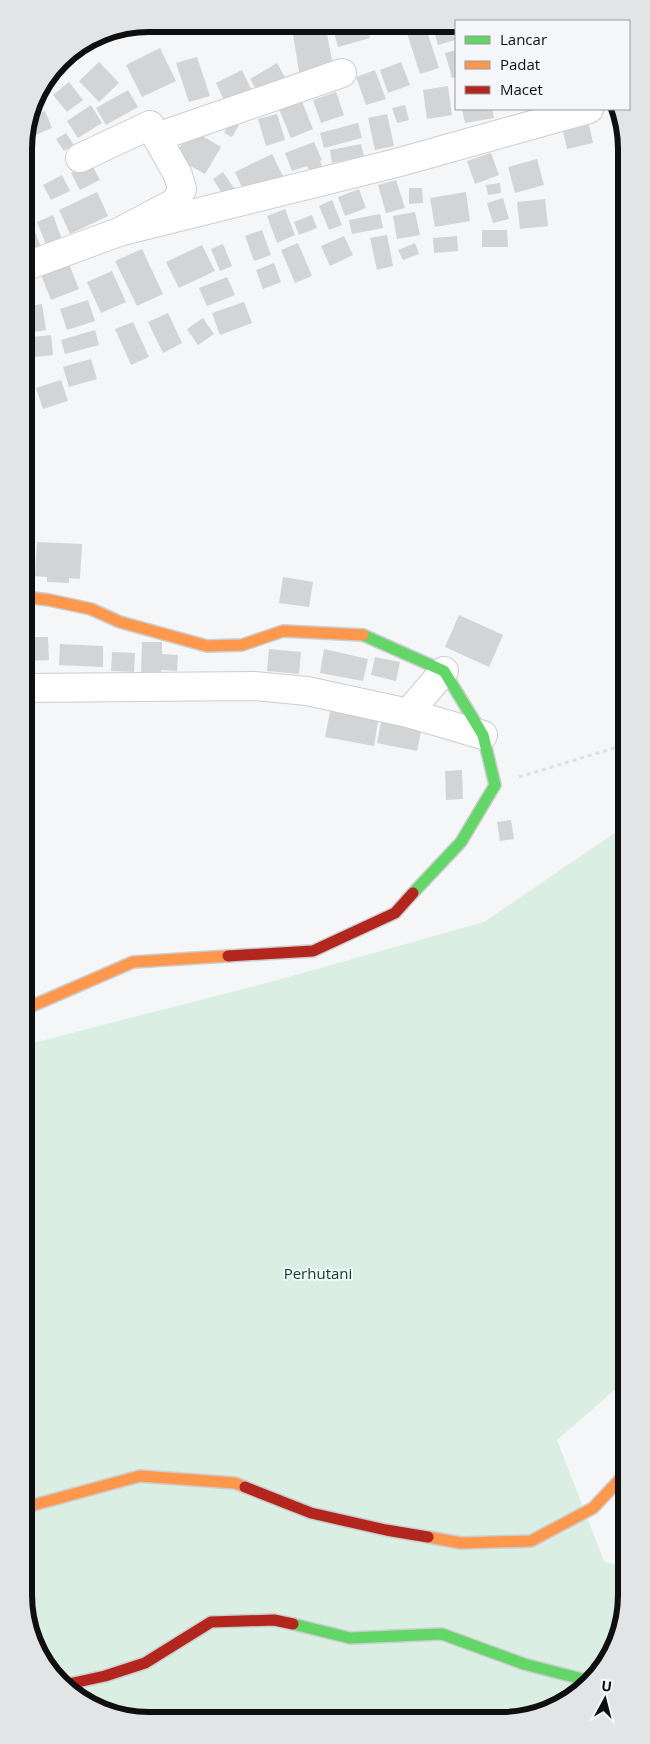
<svg xmlns="http://www.w3.org/2000/svg" width="650" height="1744" viewBox="0 0 650 1744" font-family="'Open Sans',sans-serif">
  <rect width="100%" height="100%" fill="#f5f6f8"/>
  <path fill="#dbeee3" d="M625,826L626,1380L557,1440L604,1561L626,1569V1602L617,1642L595,1677L564,1703L525,1718H125L61,1684L26,1619L25,1045L274,981L484,922Z"/>
  <g fill="#d3d4d5">
    <path d="M150,24H166V29L133,28Z"/>
    <path d="M210,24H229V31L210,32Z"/>
    <path d="M332,25H367L370,38L338,47Z"/>
    <path d="M439,26H452L455,40L438,45L433,27Z"/>
    <path d="M426,28L439,68L420,74L407,33Z"/>
    <path d="M326,29L334,71L300,77L293,35Z"/>
    <path d="M160,48L176,81L142,97L126,65Z"/>
    <path d="M456,50V77L452,78L445,53Z"/>
    <path d="M197,57L210,96L189,102L176,63Z"/>
    <path d="M99,62L119,83L99,102L79,81Z"/>
    <path d="M401,62L410,85L388,93L380,70Z"/>
    <path d="M277,63L286,79L259,94L250,79Z"/>
    <path d="M242,70L252,91L226,104L216,83Z"/>
    <path d="M375,70L386,99L366,105L356,77Z"/>
    <path d="M69,82L83,100L67,112L53,95Z"/>
    <path d="M448,86L452,115L427,119L423,90Z"/>
    <path d="M128,90L138,107L106,125L96,108Z"/>
    <path d="M336,92L344,115L321,123L313,100Z"/>
    <path d="M299,94L313,129L291,138L276,102Z"/>
    <path d="M91,105L102,123L78,138L67,121Z"/>
    <path d="M405,105L409,120L397,123L392,108Z"/>
    <path d="M462,109H492L494,118L465,123Z"/>
    <path d="M45,111L52,128L26,139L31,116Z"/>
    <path d="M277,114L285,140L266,146L258,119Z"/>
    <path d="M387,114L394,146L375,150L368,118Z"/>
    <path d="M231,120L239,125L232,137L224,133Z"/>
    <path d="M358,123L362,138L324,148L320,133Z"/>
    <path d="M589,125L593,143L567,149L563,131Z"/>
    <path d="M191,129L221,147L205,174L174,157Z"/>
    <path d="M66,133L74,145L64,151L56,139Z"/>
    <path d="M314,142L322,160L320,161L323,168L311,173L307,166L292,171L285,153Z"/>
    <path d="M361,144L364,156L332,163L330,150Z"/>
    <path d="M491,153L499,175L475,184L467,161Z"/>
    <path d="M272,154L283,176L245,194L235,172Z"/>
    <path d="M537,159L544,185L515,193L508,167Z"/>
    <path d="M91,163L100,180L80,190L71,173Z"/>
    <path d="M24,168L29,185L24,187Z"/>
    <path d="M223,172L236,191L225,198L213,179Z"/>
    <path d="M62,175L70,191L51,200L43,185Z"/>
    <path d="M396,180L405,208L386,213L378,185Z"/>
    <path d="M500,183L501,193L488,195L486,185Z"/>
    <path d="M409,188H422L423,203L409,204Z"/>
    <path d="M359,189L366,208L345,216L338,197Z"/>
    <path d="M97,192L108,216L70,234L59,210Z"/>
    <path d="M466,192L470,221L435,227L430,198Z"/>
    <path d="M503,198L509,219L493,223L487,203Z"/>
    <path d="M545,199L548,226L520,229L517,202Z"/>
    <path d="M332,200L342,225L329,230L319,206Z"/>
    <path d="M285,209L295,235L277,243L267,216Z"/>
    <path d="M415,212L420,235L397,239L393,216Z"/>
    <path d="M380,214L383,228L352,234L349,220Z"/>
    <path d="M53,215L63,242L47,247L37,222Z"/>
    <path d="M312,215L317,228L299,235L294,222Z"/>
    <path d="M31,222L41,247L24,253V225Z"/>
    <path d="M262,230L271,255L254,261L245,236Z"/>
    <path d="M482,230H507L508,247H482Z"/>
    <path d="M387,235L393,266L377,270L370,238Z"/>
    <path d="M344,236L353,255L330,266L321,246Z"/>
    <path d="M457,236L458,251L434,253L433,238Z"/>
    <path d="M298,243L312,276L295,283L281,250Z"/>
    <path d="M415,243L419,254L403,260L398,250Z"/>
    <path d="M223,244L232,266L220,271L211,249Z"/>
    <path d="M202,245L215,271L179,288L166,262Z"/>
    <path d="M142,249L163,294L137,306L115,261Z"/>
    <path d="M274,263L281,282L263,289L256,270Z"/>
    <path d="M69,264L79,289L51,300L41,275Z"/>
    <path d="M112,271L126,302L101,313L87,282Z"/>
    <path d="M227,277L235,295L207,306L199,288Z"/>
    <path d="M88,300L95,321L67,330L60,309Z"/>
    <path d="M244,302L252,323L220,335L212,313Z"/>
    <path d="M42,304L46,330L27,333L24,307Z"/>
    <path d="M168,313L182,343L163,353L148,322Z"/>
    <path d="M203,318L214,334L198,345L187,329Z"/>
    <path d="M133,322L149,357L131,365L115,329Z"/>
    <path d="M95,330L99,345L65,354L61,340Z"/>
    <path d="M51,335L53,355L26,358L24,338Z"/>
    <path d="M91,359L97,379L69,387L63,367Z"/>
    <path d="M61,380L68,401L43,409L36,388Z"/>
    <path d="M37,542L82,544L80,579L69,578V583L47,582V577L35,576Z"/>
    <path d="M283,577L313,582L309,607L279,603Z"/>
    <path d="M459,615L503,635L489,667L445,647Z"/>
    <path d="M25,637H48L49,660L25,661Z"/>
    <path d="M142,642H162V654L178,655L177,671L161,670V674L141,673Z"/>
    <path d="M60,644L103,646V667L59,665Z"/>
    <path d="M269,649L301,652L299,674L267,671Z"/>
    <path d="M324,649L368,659L363,681L320,673Z"/>
    <path d="M112,652L135,653L134,672L111,671Z"/>
    <path d="M375,657L400,662L396,681L371,675Z"/>
    <path d="M331,707L379,716L374,746L325,737Z"/>
    <path d="M382,717L422,726L417,751L377,743Z"/>
    <path d="M462,770L463,799L446,800L445,771Z"/>
    <path d="M511,820L514,839L500,841L497,822Z"/>
  </g>
  <g fill="none" stroke-linecap="round" stroke-linejoin="round">
    <defs>
      <g id="street">
        <path d="M157,137L342,73"/>
        <path d="M119,232L396,163L589,109"/>
        <path d="M24,267L119,232L176,202L182,189L178,175L150,125L80,158"/>
        <path d="M25,688L254,686L307,691L408,713L483,735"/>
        <path d="M408,713L444,671"/>
      </g>
      <g id="fast">
        <path d="M363,635L444,671L483,735L495,785L461,842L413,893"/>
        <path d="M293,1624L350,1638L442,1634L524,1664L590,1681"/>
      </g>
      <g id="slow">
        <path d="M25,597L49,600L91,609L120,622L207,646L242,645L283,631L363,635"/>
        <path d="M25,1009L133,962L228,956"/>
        <path d="M26,1507L140,1476L235,1483L245,1487"/>
        <path d="M428,1537L461,1543L531,1541L593,1508L626,1473"/>
      </g>
      <g id="jam">
        <path d="M228,956L313,951L395,913L413,893"/>
        <path d="M245,1487L311,1513L386,1530L428,1537"/>
        <path d="M64,1685L105,1676L145,1663L211,1622L274,1620L293,1624"/>
      </g>
    </defs>
    <use href="#street" stroke="#cccdce" stroke-width="30"/>
    <use href="#fast" stroke="#cccdce" stroke-width="14"/>
    <use href="#slow" stroke="#cccdce" stroke-width="14"/>
    <use href="#jam" stroke="#cccdce" stroke-width="14"/>
    <path stroke="#dedfdf" stroke-width="3" stroke-dasharray="4 4" stroke-linecap="butt" d="M519,777L611,749L625,742"/>
    <use href="#street" stroke="#fefefe" stroke-width="28"/>
    <use href="#fast" stroke="#63d668" stroke-width="11"/>
    <use href="#slow" stroke="#ff974d" stroke-width="11"/>
    <use href="#jam" stroke="#b3261e" stroke-width="11"/>
  </g>
  <g text-anchor="middle" dominant-baseline="central" stroke-width="4" stroke-linejoin="round" paint-order="stroke">
    <g font-size="15" fill="#074628" stroke="#f4f6f9">
      <text x="318" y="1273">Perhutani</text>
    </g>
  </g>
  <path d="M0 0H650V1744H0ZM149 32H501A117 117 0 0 1 618 149V1595A117 117 0 0 1 501 1712H149A117 117 0 0 1 32 1595V149A117 117 0 0 1 149 32Z" fill="#e2e4e6" fill-rule="evenodd"/>
  <path fill="none" stroke="#0f0f10" stroke-width="6" d="M149 32H501A117 117 0 0 1 618 149V1595A117 117 0 0 1 501 1712H149A117 117 0 0 1 32 1595V149A117 117 0 0 1 149 32Z"/>
  <rect x="455" y="20" width="175" height="90" fill="#f4f6f9" stroke="#989a9c"/>
  <rect x="465" y="36" width="25" height="8" fill="#63d668" stroke="#989a9c"/>
  <text x="500" y="45" font-size="15" fill="#0f0f10">Lancar</text>
  <rect x="465" y="61" width="25" height="8" fill="#ff974d" stroke="#989a9c"/>
  <text x="500" y="70" font-size="15" fill="#0f0f10">Padat</text>
  <rect x="465" y="86" width="25" height="8" fill="#b3261e" stroke="#989a9c"/>
  <text x="500" y="95" font-size="15" fill="#0f0f10">Macet</text>
  <g transform="translate(605 1699) rotate(7)" stroke="#f4f6f9" stroke-width="4" paint-order="stroke">
  <path d="M0-4L9 19L0 12L-9 19Z" fill="#0f0f10"/>
  <text y="-8" font-size="14" font-weight="bold" text-anchor="middle" fill="#0f0f10">U</text>
  </g>
</svg>
